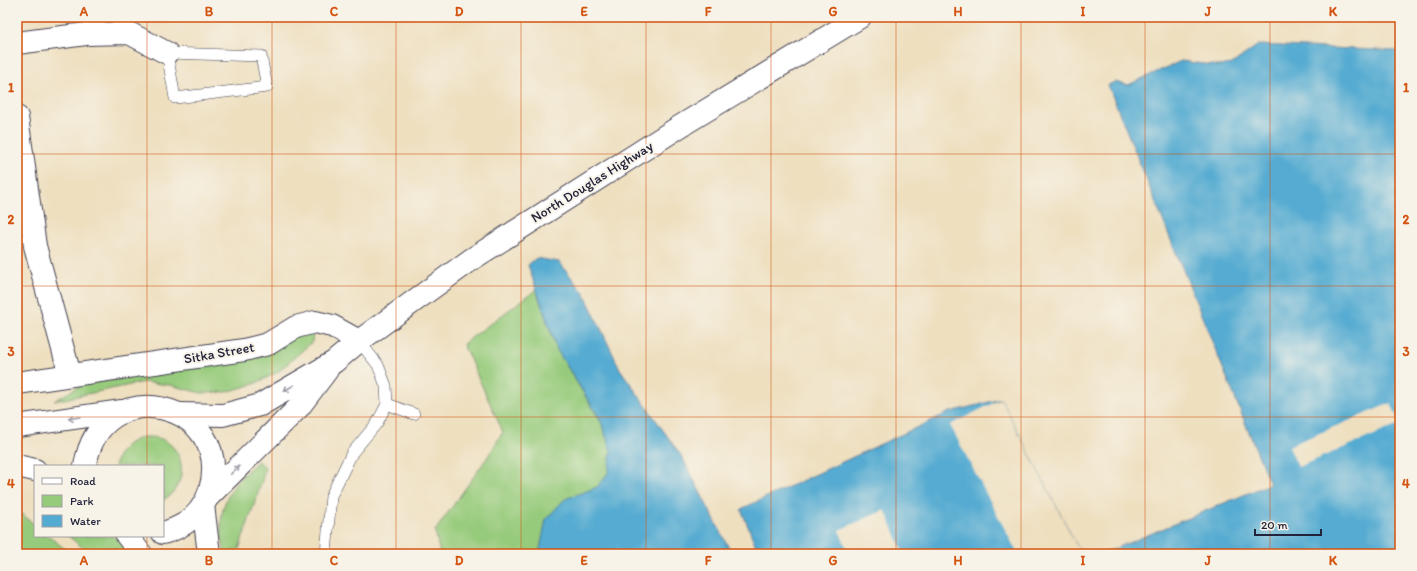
<svg xmlns="http://www.w3.org/2000/svg" width="1417" height="571" viewBox="0 0 1417 571" font-family="Itim,sans-serif">
  <rect width="100%" height="100%" fill="#f7f3e8"/>
  <filter id="ink" filterUnits="userSpaceOnUse"><feTurbulence type="fractalNoise" baseFrequency=".025" numOctaves="2"/><feDisplacementMap in="SourceGraphic" scale="8" xChannelSelector="R" yChannelSelector="G"/><feConvolveMatrix kernelMatrix="1 2 1 2 8 2 1 2 1" color-interpolation-filters="sRGB"/></filter>
  <filter id="wash" filterUnits="userSpaceOnUse"><feTurbulence type="fractalNoise" baseFrequency=".012" numOctaves="4" result="noise"/><feDisplacementMap in="SourceGraphic" scale="16" xChannelSelector="R" yChannelSelector="G"/><feGaussianBlur stdDeviation="0.9" result="paint"/><feColorMatrix in="noise" values="0 0 0 0 0 0 0 0 0 0 0 0 0 0 0 0 0 1.4 0 .05"/><feComposite in="paint" operator="in"/></filter>
  <g filter="url(#wash)">
    <rect width="100%" height="100%" fill="#eedfbf"/>
    <g fill="#97cb7c" stroke="#5c765c">
      <path d="M536,290L557,350L682,554H440L435,531L487,458L503,432L463,344Z"/>
      <path d="M303,330L313,333L312,342L278,372L254,384L226,392L201,393L170,385L144,382L54,401L83,384L142,376L210,363Z"/>
      <path d="M143,437C152,437 160,437 167,442C189,457 184,489 163,500V466H115C118,450 128,442 143,437Z"/>
      <path d="M258,461L265,467L262,481L239,549L225,553C214,511 226,489 258,461Z"/>
      <path d="M17,510L35,525V536H49L71,554H17Z"/>
      <path d="M68,536H114L133,554H91Z"/>
    </g>
    <g fill="#54abd1" stroke="#3b6686">
      <path d="M1258,45L1400,51V554H1102L1270,484L1108,85L1115,82L1128,85L1181,61L1219,66L1232,64Z"/>
      <path d="M536,258L559,262L584,293L620,369L682,457L732,554H539L546,519L565,499L597,487L608,473L611,451L600,419L557,350L528,265Z"/>
      <path d="M1001,399L1081,554H759L741,509L950,412Z"/>
    </g>
    <g fill="#eedfbf">
      <path d="M1001,399L1081,554H1018L950,425Z"/>
      <path d="M1391,403L1400,424L1298,467L1289,446Z"/>
      <path d="M885,510L904,554H849L839,530Z"/>
    </g>
  </g>
  <g filter="url(#ink)">
    <g fill="none" stroke-linecap="round" stroke-linejoin="round">
      <defs>
        <g id="service">
          <path d="M167,53L261,56L267,87L175,98Z"/>
          <path d="M387,404L414,414"/>
          <path d="M326,554L331,496L352,453L377,423L387,404L386,386L378,365L359,341"/>
        </g>
        <g id="minor">
          <path d="M17,43L86,34L129,33L167,53"/>
          <path d="M17,117L35,246L70,375"/>
          <path d="M17,383L244,350L268,344L296,327L315,322L332,326L359,341"/>
        </g>
        <g id="secondary">
          <path d="M179,414L223,415L260,405L334,362L359,341L472,259L679,127L860,17"/>
          <path d="M17,426L122,411"/>
          <path d="M17,466L35,470"/>
          <path d="M85,466C101,368 235,403 210,490C203,513 185,527 163,533"/>
          <path d="M208,497L299,407L327,370"/>
          <path d="M203,505L209,554"/>
          <path d="M127,536L141,554"/>
        </g>
      </defs>
      <use href="#service" stroke="#413e4f" stroke-width="12"/>
      <use href="#minor" stroke="#413e4f" stroke-width="24"/>
      <use href="#secondary" stroke="#413e4f" stroke-width="24"/>
      <use href="#service" stroke="#fff" stroke-width="11"/>
      <use href="#minor" stroke="#fff" stroke-width="22"/>
      <use href="#secondary" stroke="#fff" stroke-width="22"/>
    </g>
    <defs><path id="oneway-shaft" d="M-6 0H5M1.5-3L5.5 0L1.5 3" fill="none" stroke-width="1.6" stroke-linecap="round" stroke-linejoin="round"/></defs>
    <g stroke="#9c9ca7">
      <use href="#oneway-shaft" transform="translate(289 388) rotate(150)"/>
      <use href="#oneway-shaft" transform="translate(74 418) rotate(171)"/>
      <use href="#oneway-shaft" transform="translate(235 470) rotate(-44)"/>
    </g>
  </g>
  <path fill="none" stroke="#d45411" stroke-width="1" stroke-opacity="0.55" d="M147,17V466M272,17V554M396,17V554M521,17V554M646,17V554M771,17V554M896,17V554M1021,17V554M1145,17V554M1270,17V554M17,154H1400M17,286H1400M17,417H1400M147,536V554"/>
  <g text-anchor="middle" dominant-baseline="central" stroke-width="4" stroke-linejoin="round" paint-order="stroke">
    <g font-size="14" fill="#22223b" stroke="#f7f3e8">
      <text transform="translate(592 182) rotate(-32)">North Douglas Highway</text>
      <text transform="translate(219 353) rotate(-10)">Sitka Street</text>
    </g>
  </g>
  <rect width="1417" height="571" fill="none" stroke="#f7f3e8" stroke-width="44"/>
  <rect x="34" y="465" width="130" height="72" fill="#f7f3e8" stroke="#a29fa3"/>
  <rect x="42" y="478" width="20" height="6" fill="#ffffff" stroke="#a29fa3"/>
  <text x="70" y="485" font-size="12" fill="#22223b">Road</text>
  <rect x="42" y="495" width="20" height="12" fill="#97cb7c" stroke="#a29fa3"/>
  <text x="70" y="505" font-size="12" fill="#22223b">Park</text>
  <rect x="42" y="515" width="20" height="12" fill="#54abd1" stroke="#a29fa3"/>
  <text x="70" y="525" font-size="12" fill="#22223b">Water</text>
  <path d="M1255 529v6h66v-6" fill="none" stroke="#22223b" stroke-width="2"/>
  <text x="1261" y="529" font-size="12" fill="#22223b" stroke="#f7f3e8" stroke-width="3" paint-order="stroke">20 m</text>
  <rect x="22" y="22" width="1373" height="527" fill="none" stroke="#d45411" stroke-width="1.5"/>
  <g font-size="13" text-anchor="middle" font-weight="bold" fill="#d45411">
    <text x="84" y="16">A</text>
    <text x="209" y="16">B</text>
    <text x="334" y="16">C</text>
    <text x="459" y="16">D</text>
    <text x="584" y="16">E</text>
    <text x="708" y="16">F</text>
    <text x="833" y="16">G</text>
    <text x="958" y="16">H</text>
    <text x="1083" y="16">I</text>
    <text x="1208" y="16">J</text>
    <text x="1333" y="16">K</text>
    <text x="11" y="92">1</text>
    <text x="1406" y="92">1</text>
    <text x="11" y="224">2</text>
    <text x="1406" y="224">2</text>
    <text x="11" y="356">3</text>
    <text x="1406" y="356">3</text>
    <text x="11" y="488">4</text>
    <text x="1406" y="488">4</text>
    <text x="84" y="565">A</text>
    <text x="209" y="565">B</text>
    <text x="334" y="565">C</text>
    <text x="459" y="565">D</text>
    <text x="584" y="565">E</text>
    <text x="708" y="565">F</text>
    <text x="833" y="565">G</text>
    <text x="958" y="565">H</text>
    <text x="1083" y="565">I</text>
    <text x="1208" y="565">J</text>
    <text x="1333" y="565">K</text>
  </g>
</svg>
